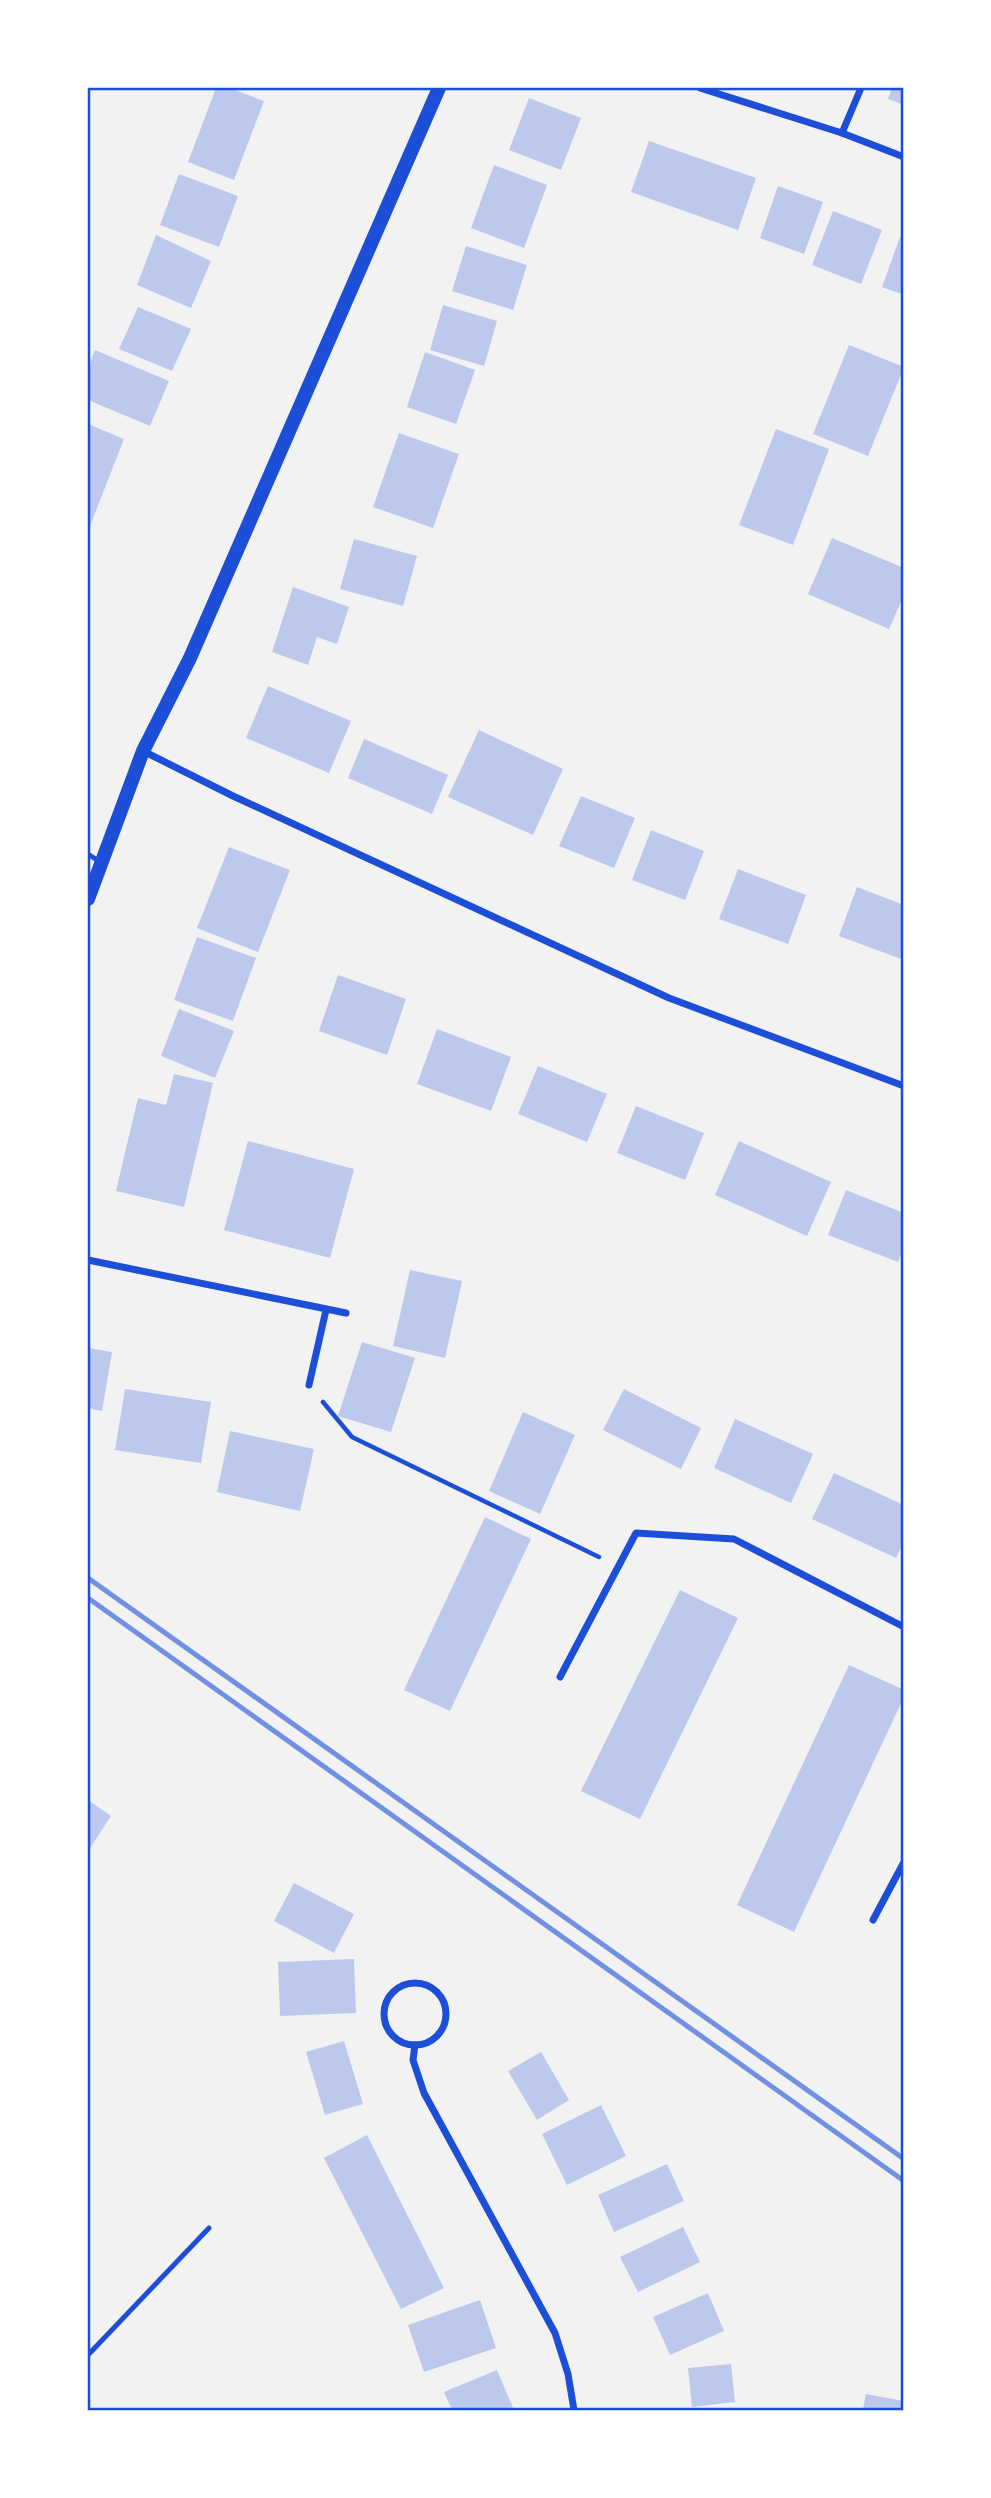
<svg xmlns="http://www.w3.org/2000/svg" width="991" height="2498" viewBox="0 0 991 2498" font-family="'PT Serif',serif">
  <rect width="100%" height="100%" fill="#f2f2f2"/>
  <g fill="#bdc9ec">
    <path d="M216,88H230L264,101L234,180L188,162Z"/>
    <path d="M892,88H904V105L888,99Z"/>
    <path d="M529,98L581,118L561,170L509,150Z"/>
    <path d="M649,141L756,178L738,230L631,192Z"/>
    <path d="M494,165L547,185L524,248L471,228Z"/>
    <path d="M179,174L238,196L219,247L160,225Z"/>
    <path d="M778,186L823,202L804,254L760,238Z"/>
    <path d="M833,211L882,230L861,284L812,265Z"/>
    <path d="M156,235L211,261L191,308L137,285Z"/>
    <path d="M900,237L904,238V295L882,287Z"/>
    <path d="M466,246L527,265L513,310L452,291Z"/>
    <path d="M443,305L497,321L484,366L430,350Z"/>
    <path d="M138,307L191,329L172,371L119,349Z"/>
    <path d="M849,345L904,367L868,456L813,434Z"/>
    <path d="M95,350L169,381L150,426L88,400V368Z"/>
    <path d="M425,352L475,370L456,424L407,407Z"/>
    <path d="M88,424L124,439L88,531Z"/>
    <path d="M776,429L829,449L793,545L739,525Z"/>
    <path d="M399,433L459,454L433,528L373,507Z"/>
    <path d="M832,538L904,568V595L889,629L808,594Z"/>
    <path d="M354,539L417,556L403,606L340,589Z"/>
    <path d="M293,587L349,607L337,644L317,637L308,665L272,652Z"/>
    <path d="M268,686L351,721L329,773L246,738Z"/>
    <path d="M479,730L563,769L533,835L448,797Z"/>
    <path d="M364,739L448,775L432,814L348,778Z"/>
    <path d="M581,796L635,818L614,868L559,846Z"/>
    <path d="M651,830L704,851L685,900L632,880Z"/>
    <path d="M229,847L290,870L258,952L197,928Z"/>
    <path d="M738,869L806,895L788,944L719,919Z"/>
    <path d="M857,887L904,905V960L839,936Z"/>
    <path d="M197,937L256,958L233,1021L174,1000Z"/>
    <path d="M338,975L406,999L387,1055L319,1031Z"/>
    <path d="M179,1009L234,1031L215,1078L161,1056Z"/>
    <path d="M437,1029L511,1057L491,1111L417,1084Z"/>
    <path d="M538,1066L607,1094L587,1142L518,1114Z"/>
    <path d="M174,1074L213,1083L184,1207L116,1191L138,1098L166,1105Z"/>
    <path d="M636,1106L704,1133L685,1180L617,1153Z"/>
    <path d="M248,1141L354,1169L330,1258L224,1230Z"/>
    <path d="M739,1141L831,1182L807,1236L715,1195Z"/>
    <path d="M846,1190L904,1213V1247L898,1262L828,1235Z"/>
    <path d="M410,1270L462,1281L445,1358L393,1346Z"/>
    <path d="M362,1342L415,1358L391,1432L338,1416Z"/>
    <path d="M88,1348L112,1352L102,1411L88,1408Z"/>
    <path d="M125,1389L211,1402L201,1463L115,1450Z"/>
    <path d="M624,1389L701,1428L681,1469L603,1430Z"/>
    <path d="M523,1412L575,1435L540,1514L489,1491Z"/>
    <path d="M735,1419L813,1454L791,1503L714,1468Z"/>
    <path d="M230,1431L314,1449L300,1511L217,1492Z"/>
    <path d="M834,1473L904,1505V1541L896,1558L812,1519Z"/>
    <path d="M485,1517L531,1539L450,1711L404,1690Z"/>
    <path d="M680,1590L738,1618L640,1819L581,1791Z"/>
    <path d="M849,1665L904,1690V1697L794,1932L737,1905Z"/>
    <path d="M88,1800L111,1816L88,1851Z"/>
    <path d="M294,1883L354,1914L334,1953L274,1921Z"/>
    <path d="M354,1959L356,2013L280,2016L278,1962Z"/>
    <path d="M344,2041L363,2104L325,2115L306,2052Z"/>
    <path d="M541,2052L569,2100L537,2120L508,2071Z"/>
    <path d="M601,2105L626,2156L567,2185L542,2134Z"/>
    <path d="M367,2135L444,2288L401,2309L324,2158Z"/>
    <path d="M667,2164L684,2201L614,2232L598,2195Z"/>
    <path d="M683,2227L700,2262L638,2292L620,2257Z"/>
    <path d="M708,2293L724,2331L670,2355L653,2317Z"/>
    <path d="M480,2300L496,2348L424,2372L408,2325Z"/>
    <path d="M731,2364L735,2402L692,2407L688,2368Z"/>
    <path d="M497,2370L514,2410H452L444,2392Z"/>
    <path d="M866,2394L904,2401V2410H863Z"/>
  </g>
  <g fill="none" stroke-linecap="round" stroke-linejoin="round">
    <path stroke="#1d4ed8" stroke-width="4.5" d="M323,1402L352,1437L599,1557"/>
    <g stroke="#1d4ed8" stroke-width="5">
      <path d="M88,854L100,862"/>
      <path d="M88,2355L209,2228"/>
    </g>
    <g stroke="#1d4ed8" stroke-width="7">
      <path d="M700,88L842,133L904,157"/>
      <path d="M842,133L861,88"/>
      <path d="M143,751L233,796L669,998L904,1086"/>
      <path d="M88,1260L346,1313"/>
      <path d="M309,1385L326,1310"/>
      <path d="M560,1677L636,1533L734,1539L904,1627"/>
      <path d="M873,1920L904,1862"/>
      <circle cx="415" cy="2014" r="31"/>
      <path d="M415,2045L413,2060L424,2093L555,2333L568,2374L574,2410"/>
    </g>
    <path stroke="#1d4ed8" stroke-width="14" d="M88,899L143,751L190,658L439,88"/>
    <g stroke="#7290e2" stroke-width="5">
      <path d="M88,1578L904,2159"/>
      <path d="M88,1598L904,2181"/>
    </g>
  </g>
  <rect width="991" height="2498" fill="none" stroke="#ffffff" stroke-width="178"/>
  <rect x="89" y="89" width="813" height="2320" fill="none" stroke="#1d4ed8" stroke-width="2.5"/>
</svg>
